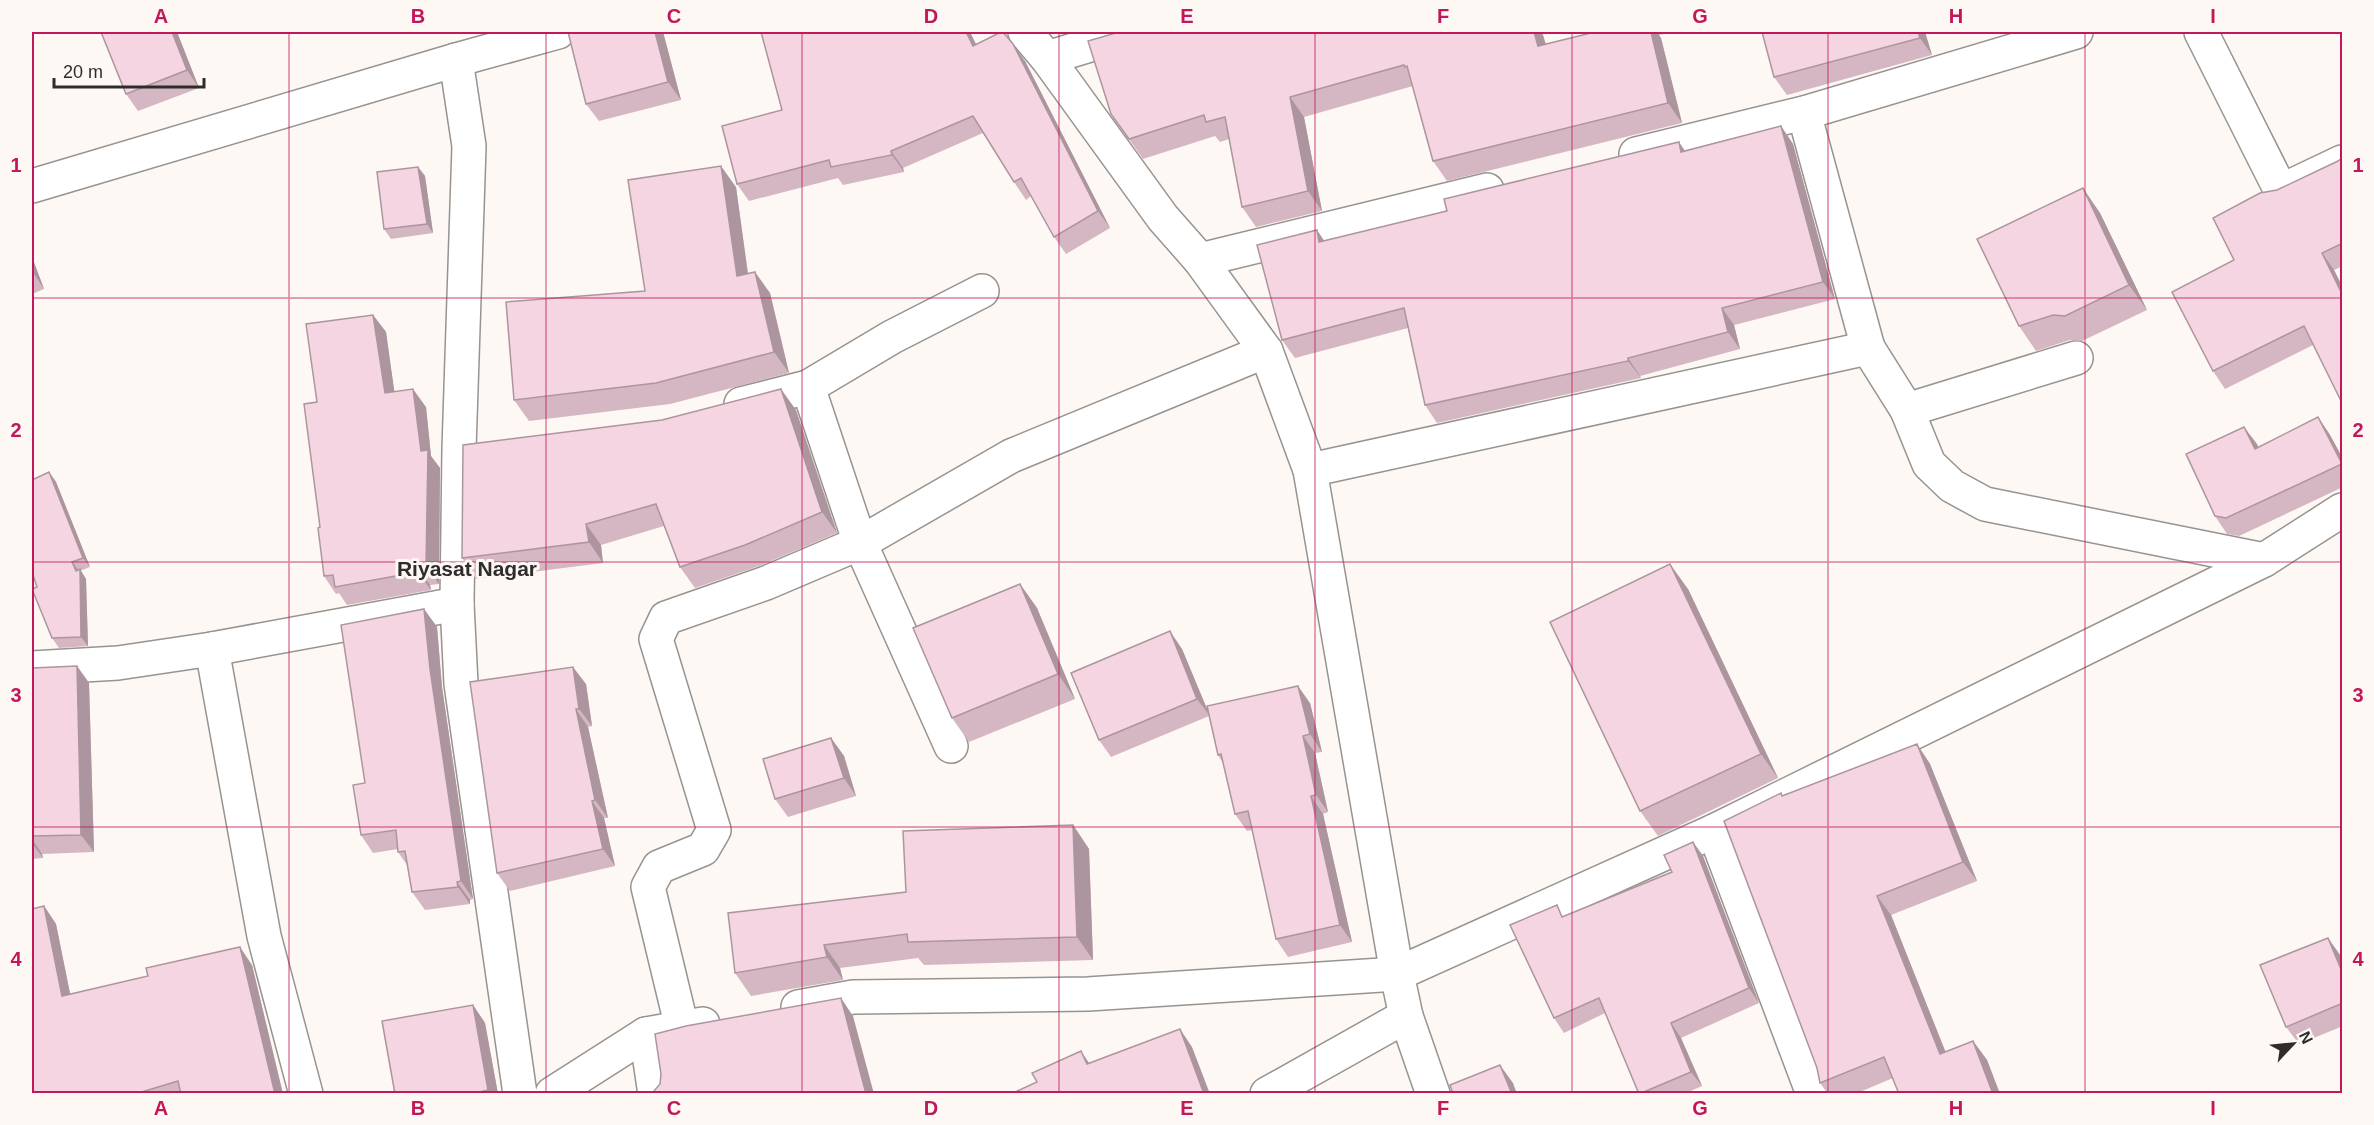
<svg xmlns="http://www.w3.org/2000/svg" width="2374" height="1125" viewBox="0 0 2374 1125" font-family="Helvetica,sans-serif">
  <rect width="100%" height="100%" fill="#fdf8f4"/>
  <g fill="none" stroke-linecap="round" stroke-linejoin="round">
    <defs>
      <g id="minor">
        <path d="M2201,32L2281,191L2342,162"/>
        <path d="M1047,58L1133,32"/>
        <path d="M456,60L469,146L459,449L457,604L461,684L520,1094"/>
        <path d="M1804,113L1868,348"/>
        <path d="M1636,154L1804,113L2076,32"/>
        <path d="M32,186L456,60L558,32"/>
        <path d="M1200,260L1487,190"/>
        <path d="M808,387L860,543L951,746"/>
        <path d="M741,404L808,387L892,337L982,291"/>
        <path d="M1907,410L2076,358"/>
        <path d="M1310,470L1868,348L1907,410L1929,464L1952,486L1985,504L2264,560"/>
        <path d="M212,649L264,936L306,1094"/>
        <path d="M32,668L118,663L212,649L457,604"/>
        <path d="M1714,831L1813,1094"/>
        <path d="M798,1007L853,997L1088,994L1397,974"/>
        <path d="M682,1028L648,887L659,867L703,849L714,830L656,639L666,618L766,583L860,543L1011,456L1266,351"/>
        <path d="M646,1034L655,1094"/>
        <path d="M552,1094L646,1034L703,1024"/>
        <path d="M1267,1094L1406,1016"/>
      </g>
      <g id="tertiary">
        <path d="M1025,32L1047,58L1163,218L1200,260L1266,351L1310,470L1397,974"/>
        <path d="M1433,1094L1406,1016L1397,974L1714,831L2264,560L2342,510"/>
      </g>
    </defs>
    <use href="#minor" stroke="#97938f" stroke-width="36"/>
    <use href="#tertiary" stroke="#97938f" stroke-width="36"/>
    <use href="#minor" stroke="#fff" stroke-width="33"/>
    <use href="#tertiary" stroke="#fff" stroke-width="33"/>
  </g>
  <g fill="#d4b7c2">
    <path d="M101,32H177L199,88L138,111L126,94Z"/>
    <path d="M568,32H663L681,100L599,121L586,104Z"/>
    <path d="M761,32H970L976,44L1025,61L1110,228L1066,254L1054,237L1031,196L1026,200L1014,182L983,133L903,168L904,172L843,185L838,178L749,201L737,184L782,110Z"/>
    <path d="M1119,32H1542L1546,44L1595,32H1676L1659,35L1661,38L1682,123L1447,181L1433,161L1413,86L1304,117L1322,211L1256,227L1242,207L1229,139L1220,142L1215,136L1143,159L1111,114Z"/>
    <path d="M1762,32H1925L1932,55L1787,95L1774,77Z"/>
    <path d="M1781,126L1793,144L1835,299L1734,325L1740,349L1640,376L1641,378L1437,423L1425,405L1408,328L1295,358L1282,340L1325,241Z"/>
    <path d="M2343,157V266L2334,270L2343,288V405L2313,345L2225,389L2213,371L2234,260L2277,190L2338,161Z"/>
    <path d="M418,167L425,176L433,233L391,239L384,229Z"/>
    <path d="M736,187L748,273L770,293L789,373L670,404L529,421L514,400L645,291Z"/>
    <path d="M2100,213L2147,310L2082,341L2070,340L2036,351L2019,326Z"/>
    <path d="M32,257L44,289L32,294Z"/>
    <path d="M373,315L386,332L394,392L426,407L431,456L440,468L439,584L430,585L431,590L347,605L339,593L336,594L324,576L317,402Z"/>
    <path d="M796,410L837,533L759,566L695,588L680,567L664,526L601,545L603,563L476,579L462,558Z"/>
    <path d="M2318,417L2330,435L2343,459V487L2239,536L2227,534L2215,516L2244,427L2258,448Z"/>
    <path d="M49,472L56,482L90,567L80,571L86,579L88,646L59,648L52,638L37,587Z"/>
    <path d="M1020,584L1037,608L1075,699L969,742L952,718Z"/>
    <path d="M1688,589L1778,778L1658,836L1640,811Z"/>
    <path d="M424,609L437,627L442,687L473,899L470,900V904L425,910L412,892L407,865L398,852V849L373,853L361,835L365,783Z"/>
    <path d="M1182,649L1208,712L1310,703L1322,752L1315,753L1328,812L1323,814L1352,942L1288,957L1276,939L1252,830L1247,831L1235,814L1223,763L1218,755L1209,716L1111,757L1099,740Z"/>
    <path d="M77,666L89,683L94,852L42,854L43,858L32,859V668Z"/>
    <path d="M586,684L592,726L588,727L608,818H604L615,866L510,891L497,873Z"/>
    <path d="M831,738L844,756L856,796L788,817L775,799Z"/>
    <path d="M1917,744L1930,764L1977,881L1891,915L1945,1052L1973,1041L1987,1060L2000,1094H1899L1893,1078L1855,1094H1828L1820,1083L1781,793L1783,796Z"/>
    <path d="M1073,825L1089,849L1093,960L924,965L918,958L840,968L843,980L751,996L735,973L906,892Z"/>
    <path d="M1693,842L1703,856L1759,1003L1681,1038L1702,1086L1684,1094H1639L1605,1013L1564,1033L1554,1018L1564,916L1672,872Z"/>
    <path d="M44,906L56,924L70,994L252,965L283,1094H32Z"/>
    <path d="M2328,938L2340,955L2343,961V1026L2299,1044L2286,1027Z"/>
    <path d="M473,1005L485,1023L498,1094H395Z"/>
  </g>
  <g fill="#ac959e">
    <path d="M172,32H177L199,88L187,70Z"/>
    <path d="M655,32H663L681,100L668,82Z"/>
    <path d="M966,32H970L985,63L973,46Z"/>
    <path d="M1534,32H1542L1552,66L1538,46Z"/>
    <path d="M1651,32H1657L1661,38L1682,123L1668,103Z"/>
    <path d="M1918,32H1925L1932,55L1920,38Z"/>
    <path d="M1013,44L1025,61L1110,228L1098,211Z"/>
    <path d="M1290,97L1304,117L1322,211L1308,191Z"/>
    <path d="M1781,126L1793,144L1835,299L1823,282Z"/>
    <path d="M1679,142L1691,160L1681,152Z"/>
    <path d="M891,151L903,168L904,172L892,155Z"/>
    <path d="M721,166L736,187L751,297L737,276Z"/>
    <path d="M418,167L425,176L433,233L427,224Z"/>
    <path d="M2083,188L2100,213L2147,310L2129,285Z"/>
    <path d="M1317,230L1329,248L1319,242Z"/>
    <path d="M2322,253L2334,270L2343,288V296Z"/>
    <path d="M32,257L44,289L32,271Z"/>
    <path d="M755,272L770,293L789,373L774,352Z"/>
    <path d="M1722,308L1734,325L1740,349L1728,332Z"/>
    <path d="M373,315L386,332L397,410L385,393Z"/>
    <path d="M1628,358L1640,376L1641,378L1628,361Z"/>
    <path d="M413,389L426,407L431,456L440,468L439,584L426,566L421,451Z"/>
    <path d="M781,389L796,410L837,533L822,512Z"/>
    <path d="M2318,417L2330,435L2343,459V465Z"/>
    <path d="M2244,427L2257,444L2267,467L2255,449Z"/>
    <path d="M49,472L56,482L90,567L83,558Z"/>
    <path d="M586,524L601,545L603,563L589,542Z"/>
    <path d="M72,562L79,571L80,569L86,579L88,646L81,637L76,571Z"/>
    <path d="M1670,564L1688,589L1778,778L1761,754Z"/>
    <path d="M418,567L430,585L431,590L418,572Z"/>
    <path d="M1020,584L1037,608L1075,699L1058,674Z"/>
    <path d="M424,609L437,627L442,687L473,899L461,881L430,669Z"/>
    <path d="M1170,631L1182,649L1210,716L1197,699Z"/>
    <path d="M77,666L89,683L94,852L81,835Z"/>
    <path d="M573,667L586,684L592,726L579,709Z"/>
    <path d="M1298,686L1310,703L1322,752L1310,734Z"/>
    <path d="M576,709L588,727L608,818L595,800Z"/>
    <path d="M1303,736L1315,753L1328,812L1316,795Z"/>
    <path d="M831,738L844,756L856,796L844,778Z"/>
    <path d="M1917,744L1930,764L1977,881L1963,862Z"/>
    <path d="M1311,796L1323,814L1352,942L1340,925Z"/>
    <path d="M592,801L604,818L615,866L603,849Z"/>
    <path d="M1073,825L1089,849L1093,960L1077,937Z"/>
    <path d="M32,839L42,854L43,858L32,843Z"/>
    <path d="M1693,842L1703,856L1759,1003L1749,988Z"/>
    <path d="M457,882L470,900V904L458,887Z"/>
    <path d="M1877,896L1891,915L1954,1073L1940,1054Z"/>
    <path d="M44,906L56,924L74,1013L62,996Z"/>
    <path d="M2328,938L2340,955L2343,961V974Z"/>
    <path d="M824,945L840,968L843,980L827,957Z"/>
    <path d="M240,947L252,965L283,1094H275Z"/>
    <path d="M841,998L853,1016L874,1094H866Z"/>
    <path d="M473,1005L485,1023L498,1094H490L488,1090Z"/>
    <path d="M1671,1023L1681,1038L1702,1086L1691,1072Z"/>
    <path d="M1180,1029L1192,1047L1210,1094H1204Z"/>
    <path d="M1973,1041L1987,1060L2000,1094H1993Z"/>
    <path d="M1081,1051L1093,1069L1087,1064Z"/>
    <path d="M1500,1065L1513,1083L1517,1094H1512Z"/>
  </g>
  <g fill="#f6d5e2" stroke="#ac959e" stroke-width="1.5">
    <path d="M101,32H172L187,70L126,94Z"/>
    <path d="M568,32H655L668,82L586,104Z"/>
    <path d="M761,32H966L973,46L1001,32H1003L1013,44L1098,211L1054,237L1021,178L1014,182L973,116L891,151L892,155L831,167L829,160L737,184L722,126L782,110Z"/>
    <path d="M1119,32H1534L1538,46L1595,32H1651L1668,103L1433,161L1407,66L1405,67L1404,65L1290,97L1308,191L1242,207L1225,117L1206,122L1204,115L1129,139L1111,114L1088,41Z"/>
    <path d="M1762,32H1918L1920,38L1774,77Z"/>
    <path d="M1781,126L1823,282L1722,308L1728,332L1628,358V361L1425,405L1404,308L1282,340L1257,245L1317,230L1319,242L1447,211L1444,199L1679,142L1681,152Z"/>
    <path d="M2343,157V243L2322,253L2343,296V405L2304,326L2213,371L2172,292L2234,260L2213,218L2260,193L2277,190L2338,161Z"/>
    <path d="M721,166L737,276L755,272L774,352L656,383L514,400L506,302L645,291L628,180Z"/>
    <path d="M418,167L427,224L384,229L377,172Z"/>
    <path d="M2083,188L2129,285L2065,316L2053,315L2019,326L1977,239Z"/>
    <path d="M373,315L385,393L413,389L421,451L428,450L426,566L418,567V572L335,587L333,575L324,576L318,528L320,527L304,404L317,402L306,324Z"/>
    <path d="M781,389L822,512L745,545L680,567L656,504L586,524L589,542L462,558L463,445L662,420Z"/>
    <path d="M2318,417L2342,464L2226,518L2215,516L2186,454L2244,427L2255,449Z"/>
    <path d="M49,472L83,558L72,562L76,571L80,569L81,637L52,638L32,589L37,587L32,572V480Z"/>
    <path d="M1670,564L1761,754L1640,811L1550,622Z"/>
    <path d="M1020,584L1058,674L952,718L913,628Z"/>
    <path d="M424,609L430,669L461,881L457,882L458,887L412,892L405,851L398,852L396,830L361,835L353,785L365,783L341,625Z"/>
    <path d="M1170,631L1197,699L1099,740L1071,673Z"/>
    <path d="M77,666L81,835L32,836V668Z"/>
    <path d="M573,667L579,709H576L595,800L592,801L603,849L497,873L470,682Z"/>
    <path d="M1298,686L1310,734L1303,736L1316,795L1311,796L1340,925L1276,939L1248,811L1235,814L1221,754L1218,755L1207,706Z"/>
    <path d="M831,738L844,778L775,799L763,759Z"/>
    <path d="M1917,744L1963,862L1877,896L1940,1054L1973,1041L1993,1094H1899L1884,1057L1820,1083L1817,1068L1724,821L1781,793L1782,796Z"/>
    <path d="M1073,825L1077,937L908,942L907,934L824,945L827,957L735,973L728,913L906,892L903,831Z"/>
    <path d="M1693,842L1749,988L1671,1023L1691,1072L1639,1094L1599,998L1554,1018L1510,925L1557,905L1562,917L1672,872L1664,855Z"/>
    <path d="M44,906L62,996L148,976L146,968L240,947L275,1094H181L178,1081L135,1094H32V909Z"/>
    <path d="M2328,938L2343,974V1003L2286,1027L2260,965Z"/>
    <path d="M841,998L866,1094H654V1091L660,1084L661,1074L655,1034L686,1026Z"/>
    <path d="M473,1005L488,1090L471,1094H395L382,1021Z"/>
    <path d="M1180,1029L1204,1094H1011L1037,1082L1032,1073L1081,1051L1087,1064Z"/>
    <path d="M1500,1065L1512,1094H1453L1450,1085Z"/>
  </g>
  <path fill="none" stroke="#c2185b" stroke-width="1.5" stroke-opacity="0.55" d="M289,32V1094M546,32V1094M802,32V1094M1059,32V1094M1315,32V1094M1572,32V1094M1828,32V1094M2085,32V1094M32,298H2342M32,562H2342M32,827H2342"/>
  <g text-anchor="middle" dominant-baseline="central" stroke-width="6" stroke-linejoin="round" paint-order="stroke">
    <g font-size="21" font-weight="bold" fill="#2f2d2b" stroke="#fdf8f4">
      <text x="467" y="568">Riyasat Nagar</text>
    </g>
  </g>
  <rect width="2374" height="1125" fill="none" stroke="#fdf8f4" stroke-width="66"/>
  <g transform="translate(2293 1044) rotate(64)" stroke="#fdf8f4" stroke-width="4.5" paint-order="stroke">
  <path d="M0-4.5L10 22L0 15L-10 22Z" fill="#2f2d2b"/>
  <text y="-9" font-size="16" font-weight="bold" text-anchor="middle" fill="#2f2d2b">N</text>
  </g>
  <path d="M54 78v9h150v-9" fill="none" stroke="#2f2d2b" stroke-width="3"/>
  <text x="63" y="78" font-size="18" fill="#2f2d2b" stroke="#fdf8f4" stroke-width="4.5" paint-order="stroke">20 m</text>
  <rect x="33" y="33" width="2308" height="1059" fill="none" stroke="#c2185b" stroke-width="2"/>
  <g font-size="20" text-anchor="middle" font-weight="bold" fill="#c2185b">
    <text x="161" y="23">A</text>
    <text x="418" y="23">B</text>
    <text x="674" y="23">C</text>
    <text x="931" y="23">D</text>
    <text x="1187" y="23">E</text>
    <text x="1443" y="23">F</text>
    <text x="1700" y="23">G</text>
    <text x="1956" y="23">H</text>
    <text x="2213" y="23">I</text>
    <text x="16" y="172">1</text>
    <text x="2358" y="172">1</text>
    <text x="16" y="437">2</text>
    <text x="2358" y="437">2</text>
    <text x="16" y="702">3</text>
    <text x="2358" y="702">3</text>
    <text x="16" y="966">4</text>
    <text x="2358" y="966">4</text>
    <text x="161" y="1115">A</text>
    <text x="418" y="1115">B</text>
    <text x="674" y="1115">C</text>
    <text x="931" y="1115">D</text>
    <text x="1187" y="1115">E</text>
    <text x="1443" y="1115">F</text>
    <text x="1700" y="1115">G</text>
    <text x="1956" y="1115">H</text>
    <text x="2213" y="1115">I</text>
  </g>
</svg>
